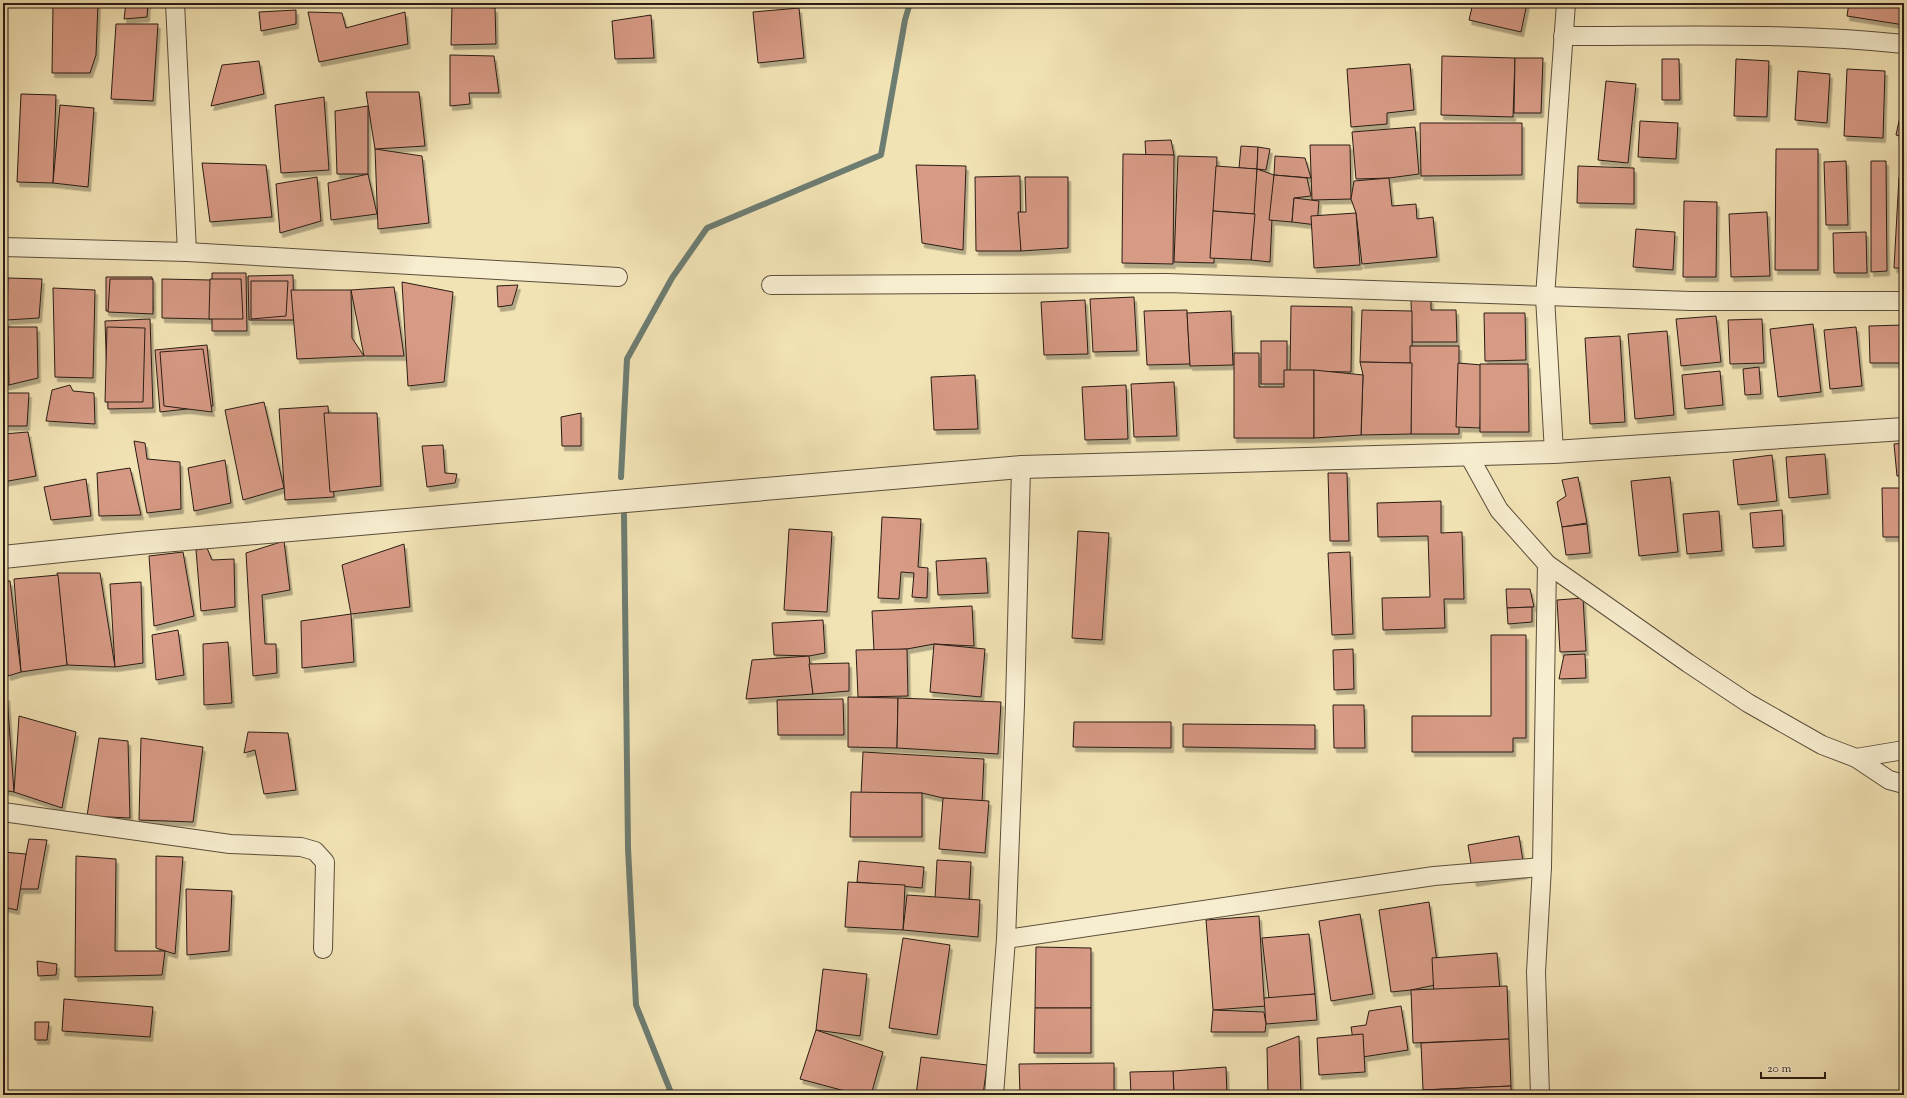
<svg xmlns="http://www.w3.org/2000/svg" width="1907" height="1098" viewBox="0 0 1907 1098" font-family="'Sorts Mill Goudy',serif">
  <defs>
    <filter id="shadow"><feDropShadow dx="2.5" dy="4.5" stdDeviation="0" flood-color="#0004"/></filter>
  </defs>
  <rect width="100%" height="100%" fill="#f2e3b5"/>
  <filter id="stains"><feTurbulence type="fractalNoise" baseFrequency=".005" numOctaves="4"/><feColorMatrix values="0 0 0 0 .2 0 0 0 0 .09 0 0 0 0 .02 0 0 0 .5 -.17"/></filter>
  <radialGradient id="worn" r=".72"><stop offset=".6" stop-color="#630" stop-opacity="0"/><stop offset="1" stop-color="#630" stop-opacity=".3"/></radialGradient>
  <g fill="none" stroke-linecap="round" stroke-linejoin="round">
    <g stroke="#6d7d72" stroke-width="6">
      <path d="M621,477L627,359L672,278L707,228L881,155L905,20L910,3"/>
      <path d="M624,515L628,848L636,1005L672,1095"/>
    </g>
  </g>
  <g fill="#d79a85" stroke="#291c14" filter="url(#shadow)">
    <path d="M53,3H98L96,55L90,73H52Z"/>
    <path d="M126,3H148L147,17L124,19Z"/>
    <path d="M1473,3H1527L1521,32L1469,20Z"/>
    <path d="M1849,3H1904V25L1847,16Z"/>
    <path d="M452,5L495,8L496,44L451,45Z"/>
    <path d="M799,8L804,58L758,63L753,12Z"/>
    <path d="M296,10V24L261,31L259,12Z"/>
    <path d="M308,12L342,13L346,28L405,12L408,44L319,62Z"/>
    <path d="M651,15L654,58L615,59L612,21Z"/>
    <path d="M116,24H158L153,101L111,99Z"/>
    <path d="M450,55L494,56L499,93H469L470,104L450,106Z"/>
    <path d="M1442,56L1515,58L1513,117L1441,115Z"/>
    <path d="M1515,58H1543L1541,113H1514Z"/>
    <path d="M1662,59H1679L1680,100H1662Z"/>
    <path d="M1736,59L1769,61L1767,117L1734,116Z"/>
    <path d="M259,61L264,94L211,106L222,65Z"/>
    <path d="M1410,64L1414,110L1387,113V124L1351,127L1347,69Z"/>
    <path d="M1847,69L1885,71L1883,138L1844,136Z"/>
    <path d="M1798,71L1830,74L1827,123L1795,120Z"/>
    <path d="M1606,81L1636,84L1628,163L1598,160Z"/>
    <path d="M366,92H419L425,146L375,149Z"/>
    <path d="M21,94L56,95L53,183L17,182Z"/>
    <path d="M324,97L329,170L281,173L275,105Z"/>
    <path d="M1904,98V137L1896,135Z"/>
    <path d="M60,105L94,108L88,187L53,183Z"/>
    <path d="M368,106V174H337L335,111Z"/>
    <path d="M1640,121L1678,123L1676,159L1638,157Z"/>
    <path d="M1420,123H1522V175L1421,176Z"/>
    <path d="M1415,127L1419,174L1389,178L1356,179L1352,132Z"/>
    <path d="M1171,140L1174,155L1146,158L1145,141Z"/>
    <path d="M1310,145H1350L1351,199L1312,200Z"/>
    <path d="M1241,146L1258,147L1257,169L1239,168Z"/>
    <path d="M1258,147L1270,149L1266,170L1257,169Z"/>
    <path d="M375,149L422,156L429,223L378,229Z"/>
    <path d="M1776,149H1818V270H1775Z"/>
    <path d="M1123,154L1174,155L1173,264L1122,263Z"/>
    <path d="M1178,156L1217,157L1214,263L1174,262Z"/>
    <path d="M1275,156L1305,158L1311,178L1274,175Z"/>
    <path d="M1846,161L1848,225H1826L1824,162Z"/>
    <path d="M1871,161H1886L1887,271L1871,272Z"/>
    <path d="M202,163L266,165L272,217L210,222Z"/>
    <path d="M916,165L966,166L963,250L922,243Z"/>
    <path d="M1216,166L1257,169L1255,214L1213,211Z"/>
    <path d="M1578,166L1634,168V204L1577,203Z"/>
    <path d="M1257,169L1274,175L1270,262L1251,260Z"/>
    <path d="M368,174L377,214L331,220L328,183Z"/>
    <path d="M1274,175L1307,178L1311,196L1294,198L1292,222L1269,220Z"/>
    <path d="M1020,176L1021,251H976L975,177Z"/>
    <path d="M317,177L321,221L280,233L276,184Z"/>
    <path d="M1025,177H1068V248L1021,251L1018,212H1026Z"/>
    <path d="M1899,177H1904V268H1894Z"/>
    <path d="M1389,178L1392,206L1416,204L1417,219L1433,217L1437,257L1362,264L1356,213L1351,199L1354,181Z"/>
    <path d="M1294,198L1319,201L1317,225L1292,222Z"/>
    <path d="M1684,201L1717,202L1716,277H1683Z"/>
    <path d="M1213,211L1255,214L1251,260L1210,258Z"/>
    <path d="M1767,212L1770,276L1731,277L1729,214Z"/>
    <path d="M1356,213L1360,265L1314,268L1311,216Z"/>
    <path d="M1636,229L1675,232L1673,270L1633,267Z"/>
    <path d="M1866,232L1867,273H1834L1833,233Z"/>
    <path d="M212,273H246L247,331H212Z"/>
    <path d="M293,275L294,320H249L248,276Z"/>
    <path d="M106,277H152L153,311H106Z"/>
    <path d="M8,278L42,279L39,318L7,320Z"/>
    <path d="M110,279H153V314L108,312Z"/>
    <path d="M162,279L211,280V319L162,318Z"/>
    <path d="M210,279H241L243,319H209Z"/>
    <path d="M251,281H288L286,316L251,319Z"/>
    <path d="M402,282L453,292L444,382L408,386Z"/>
    <path d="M518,285L512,305L498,307L497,286Z"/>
    <path d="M394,287L404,356H364L351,290Z"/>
    <path d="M53,288L95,290L93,378L55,377Z"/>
    <path d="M291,290H351L352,338L364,356L297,359Z"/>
    <path d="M1134,297L1137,351L1093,352L1090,299Z"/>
    <path d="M1411,299H1431V310H1456L1457,342H1412Z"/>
    <path d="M1085,300L1088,354L1044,355L1041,302Z"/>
    <path d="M1291,306L1352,307L1351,372L1290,371Z"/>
    <path d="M1187,310L1190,364L1147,365L1144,311Z"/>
    <path d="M1362,310L1412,311V363L1360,362Z"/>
    <path d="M1231,311L1233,365L1190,366L1187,313Z"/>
    <path d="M1484,313H1525L1526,360L1485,361Z"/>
    <path d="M1716,316L1721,362L1681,366L1676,319Z"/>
    <path d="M150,319L153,408L108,409L105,321Z"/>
    <path d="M1762,319L1764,363L1730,364L1728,320Z"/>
    <path d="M3,320H7L9,385L3,386Z"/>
    <path d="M1813,324L1821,392L1778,397L1770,329Z"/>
    <path d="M1903,325L1904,363H1870L1869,326Z"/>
    <path d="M8,327H37L38,378L9,385Z"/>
    <path d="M107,327L145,328L143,402H105Z"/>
    <path d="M1856,327L1862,386L1830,389L1824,330Z"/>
    <path d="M1667,331L1674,415L1635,419L1628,334Z"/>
    <path d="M1620,336L1625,422L1590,424L1585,338Z"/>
    <rect x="1261" y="341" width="26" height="43"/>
    <path d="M207,345L213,406L160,412L155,350Z"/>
    <path d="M1410,346H1459V434H1411Z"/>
    <path d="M203,349L212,412L164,406L160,352Z"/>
    <path d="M1234,353H1259V387H1284V370H1314V438H1234Z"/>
    <path d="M1360,362L1412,363L1411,434L1361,435L1363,375Z"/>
    <path d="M1458,363L1482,365L1480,428L1456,427Z"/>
    <path d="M1480,364H1528L1529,432H1480Z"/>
    <path d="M1759,367L1761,394L1745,395L1743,369Z"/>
    <path d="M1900,369H1904V400L1901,401Z"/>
    <path d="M1314,370L1363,375L1361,435L1314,438Z"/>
    <path d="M1720,371L1723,405L1685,409L1682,375Z"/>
    <path d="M975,375L978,429L934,430L931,377Z"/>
    <path d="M1174,382L1177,436L1134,437L1131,384Z"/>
    <path d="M70,385L73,391L94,393L95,424L46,421L52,390Z"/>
    <path d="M1126,385L1128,439L1085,440L1082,387Z"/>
    <path d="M3,393H29L27,426H3Z"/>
    <path d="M264,402L284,488L243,500L225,410Z"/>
    <path d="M328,406L334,497L285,500L279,409Z"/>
    <path d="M324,413H377L381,486L330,492Z"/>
    <path d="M581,413V446H562L561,417Z"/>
    <path d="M28,432L36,476L3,482V434Z"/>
    <path d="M134,441L145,443L147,459L180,462L181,509L147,513Z"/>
    <path d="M1904,443V476H1897L1894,444Z"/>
    <path d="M443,445L445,473L457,474L455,483L427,487L422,446Z"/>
    <path d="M1825,454L1828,494L1789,498L1786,457Z"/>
    <path d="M1772,455L1777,501L1738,505L1733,460Z"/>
    <path d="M225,460L231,503L194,511L188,468Z"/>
    <path d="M130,468L141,515L99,516L97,473Z"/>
    <path d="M1328,473H1347L1349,541H1330Z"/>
    <path d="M1578,477L1587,523L1562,527L1557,502L1566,496L1562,480Z"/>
    <path d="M1670,477L1678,552L1639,556L1631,481Z"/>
    <path d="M86,479L91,516L51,520L44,487Z"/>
    <path d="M1882,488H1902L1903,537H1883Z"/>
    <path d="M1441,501V533L1462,532L1464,599H1444L1445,628L1383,630L1382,598L1430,597L1428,536L1378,537L1377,503Z"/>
    <path d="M1782,510L1784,546L1753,548L1750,513Z"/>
    <path d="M1719,511L1722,551L1687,554L1683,514Z"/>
    <path d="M882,517L921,519L918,567L928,568L927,598L912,597L914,573L901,572L899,599L878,598Z"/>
    <path d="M1587,524L1590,553L1566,555L1562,527Z"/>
    <path d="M789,529L832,532L827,612L784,610Z"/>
    <path d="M1078,531L1109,533L1102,640L1072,638Z"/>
    <path d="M284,541L290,590L262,595L265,644H276L277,673L253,676L246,553Z"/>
    <path d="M404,544L410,607L351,614L342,565Z"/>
    <path d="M207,548L212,560L234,559L235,607L201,611L196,550Z"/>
    <path d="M183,552L194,616L154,626L149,556Z"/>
    <path d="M1350,552L1353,634L1332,635L1328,553Z"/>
    <path d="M986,558L988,593L938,595L936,561Z"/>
    <path d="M57,573H100L115,667L67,665Z"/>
    <path d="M58,575L67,665L21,672L14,579Z"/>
    <path d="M3,581H10L21,672L8,676L3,646Z"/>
    <path d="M141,582L143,663L115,667L110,584Z"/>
    <path d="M1506,589H1530L1534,607L1507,608Z"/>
    <path d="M1583,598L1586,651L1560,652L1557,600Z"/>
    <path d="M972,606L974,646L934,644L907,649L874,651L872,611Z"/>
    <path d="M1532,607V622L1508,624L1507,608Z"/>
    <path d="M351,614L354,662L302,668L301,621Z"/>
    <path d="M823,620L825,653L809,656L774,655L772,623Z"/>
    <path d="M178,630L184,675L156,680L152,635Z"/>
    <path d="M1491,635H1526V738H1513V752H1412V716H1491Z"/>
    <path d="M228,642L232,703L204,705L203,644Z"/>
    <path d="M934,644L985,649L981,697L930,692Z"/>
    <path d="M907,649L908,696L858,697L856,650Z"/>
    <path d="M1353,649L1354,689L1334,690L1333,650Z"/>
    <path d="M1585,654L1586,678L1559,679L1564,655Z"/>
    <path d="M809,656L813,694L746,699L752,660Z"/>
    <path d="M849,663V691L813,694L809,664Z"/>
    <path d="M7,696L14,792L3,790V697Z"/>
    <path d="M848,697L898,698L897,748L848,747Z"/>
    <path d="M898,698L1001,702L998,754L897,748Z"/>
    <path d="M843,699L844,735H778L777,700Z"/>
    <path d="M1333,705H1364L1365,748H1334Z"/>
    <path d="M19,716L76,732L62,808L14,792Z"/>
    <path d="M1074,722H1171V748L1073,747Z"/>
    <path d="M1183,724L1315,725V749L1183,747Z"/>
    <path d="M248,732L288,733L296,790L264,794L255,750L244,753Z"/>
    <path d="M99,738L128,741L130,818L87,816Z"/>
    <path d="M141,738L203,747L193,822L139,820Z"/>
    <path d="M863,752L984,759L982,802L943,798L922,793L861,794Z"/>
    <path d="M851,792L922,793V837H850Z"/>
    <path d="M943,798L989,801L985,853L939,849Z"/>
    <path d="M1519,836L1525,874L1474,882L1468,845Z"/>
    <path d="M29,839L47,840L38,889H19Z"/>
    <path d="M3,852L26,854L17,910L3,907Z"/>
    <path d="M76,856L116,859L115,951H165L162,975L75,977Z"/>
    <path d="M156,856L183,857L175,954L156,948Z"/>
    <path d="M937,860L971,862L969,901L935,899Z"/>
    <path d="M859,861L924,867L922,888L857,882Z"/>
    <path d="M848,882L905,885L903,930L845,927Z"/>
    <path d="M186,889L232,891L229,951L187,955Z"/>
    <path d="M907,895L980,900L978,937L903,930Z"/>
    <path d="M1429,902L1440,984L1411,990L1391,992L1379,910Z"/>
    <path d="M1360,914L1373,994L1331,1001L1319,921Z"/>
    <path d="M1259,916L1264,998L1266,1006L1213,1010L1206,920Z"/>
    <path d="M1309,934L1315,994L1269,999L1262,938Z"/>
    <path d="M903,938L950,945L937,1035L889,1028Z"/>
    <path d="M1036,947L1091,948V1008H1035Z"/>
    <path d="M1497,953L1500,991L1434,996L1432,958Z"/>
    <path d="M37,961L57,964L56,975L38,976Z"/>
    <path d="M823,969L867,974L860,1036L816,1030Z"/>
    <path d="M1507,986L1509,1039L1413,1043L1411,990Z"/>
    <path d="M1315,994L1317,1020L1266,1024L1264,998Z"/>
    <path d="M64,999L153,1007L150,1037L62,1031Z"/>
    <path d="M1401,1006L1408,1050L1356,1058L1351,1027L1366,1025L1369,1011Z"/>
    <path d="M1035,1008H1091V1053H1034Z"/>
    <path d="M1213,1010L1264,1012L1266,1024L1265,1032H1211Z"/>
    <path d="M35,1022H49L47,1040H35Z"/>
    <path d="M816,1030L883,1052L871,1095H860L800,1079Z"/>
    <path d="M1363,1034L1365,1072L1319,1075L1317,1038Z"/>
    <path d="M1299,1036L1301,1095H1268L1267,1048Z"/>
    <path d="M1509,1039L1511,1086L1423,1090L1421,1043Z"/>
    <path d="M921,1057L987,1065L983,1095H916Z"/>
    <path d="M1114,1063V1095H1020L1019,1064Z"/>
    <path d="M1226,1067L1227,1095H1174L1173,1071Z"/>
    <path d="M1173,1071L1174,1095H1131L1130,1072Z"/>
    <path d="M1511,1086V1095H1423V1090Z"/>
  </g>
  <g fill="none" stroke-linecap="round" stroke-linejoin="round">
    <defs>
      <g id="minor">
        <path d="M175,3L187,252"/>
        <path d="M1563,36C1677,36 1791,32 1904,44"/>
        <path d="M3,247L187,252L618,277"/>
        <path d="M771,285L1167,283L1690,301H1904"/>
        <path d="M1554,452L1545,297L1566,3"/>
        <path d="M1468,454L1499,510L1547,564L1542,867L1536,972L1540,1095"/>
        <path d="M1547,564L1688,663L1748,703L1822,745L1856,758L1904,750"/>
        <path d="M1856,758L1889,780L1904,784"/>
        <path d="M3,812L230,844L301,847L315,851L325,862L323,949"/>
        <path d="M1006,939L1434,876L1542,867"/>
        <path d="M994,1095L1006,939L1015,705L1021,467"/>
      </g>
      <path id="tertiary" d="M3,557L139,543L1021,467L1554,452L1904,429"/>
    </defs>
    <use href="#minor" stroke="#5b4e3c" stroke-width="20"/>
    <use href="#tertiary" stroke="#5b4e3c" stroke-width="24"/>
    <use href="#minor" stroke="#f7edcf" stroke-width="18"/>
    <use href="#tertiary" stroke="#f7edcf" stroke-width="22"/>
  </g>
  <rect width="1907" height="1098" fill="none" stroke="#f2e3b5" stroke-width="16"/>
  <rect x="4" y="4" width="1899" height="1090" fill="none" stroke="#291c14" stroke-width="2"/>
  <rect x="8" y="8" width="1891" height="1082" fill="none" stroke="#291c14"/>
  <path d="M1761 1072v6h64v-6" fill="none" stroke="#291c14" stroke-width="2"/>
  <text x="1767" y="1072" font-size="12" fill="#291c14" stroke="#f7edcf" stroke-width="3" paint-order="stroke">20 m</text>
  <rect width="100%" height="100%" filter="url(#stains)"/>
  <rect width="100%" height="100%" fill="url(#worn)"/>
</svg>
